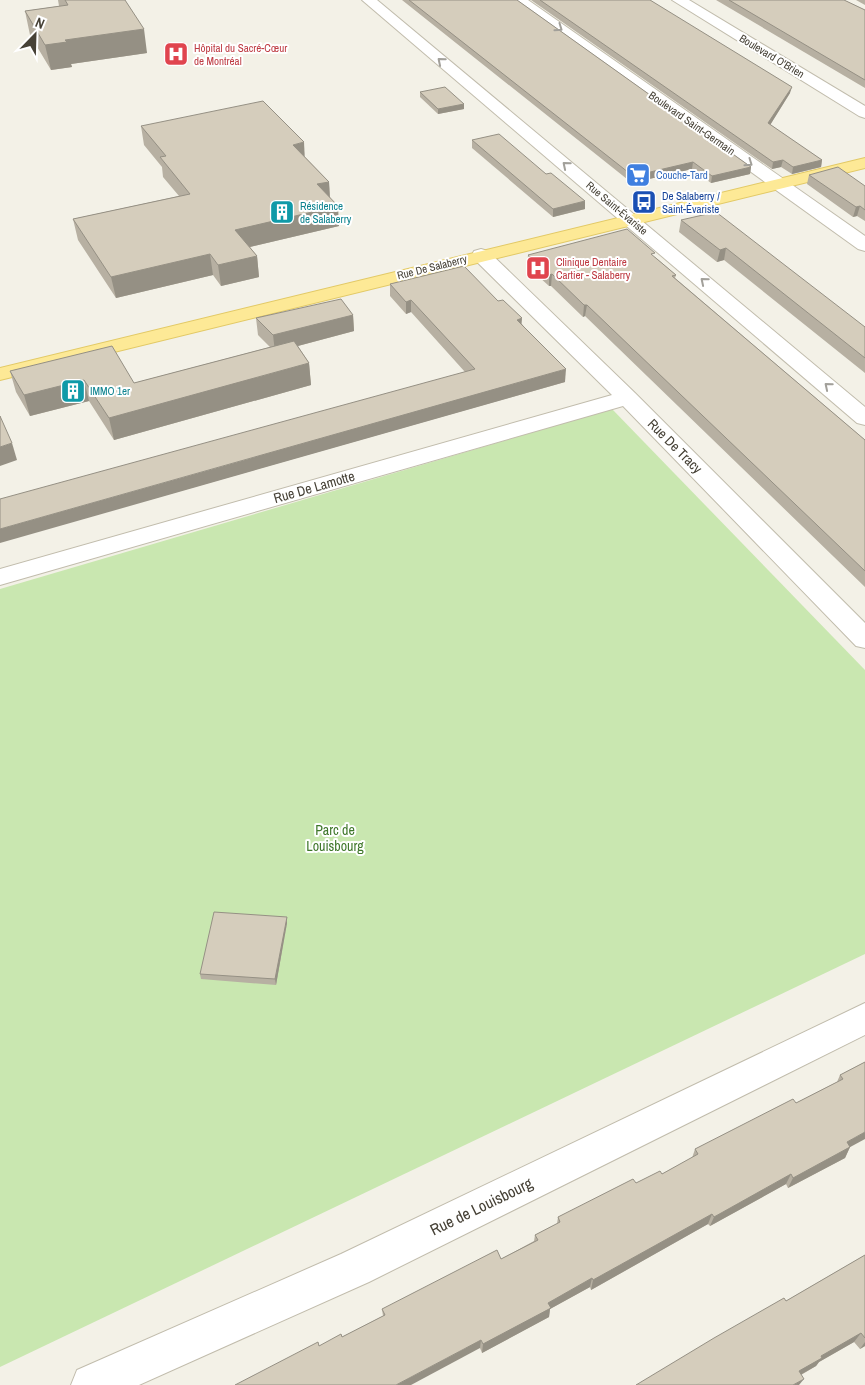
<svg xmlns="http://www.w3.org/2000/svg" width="865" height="1385" viewBox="0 0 865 1385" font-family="'Archivo Narrow',sans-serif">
  <rect width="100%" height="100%" fill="#f3f1e7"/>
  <path fill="#c9e7b0" d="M612,409L865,670V954L0,1367V589Z"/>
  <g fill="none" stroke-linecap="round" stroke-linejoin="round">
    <defs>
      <g id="minor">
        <path d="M362,0H377L865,407V425L857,423Z"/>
        <path d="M512,0H528L865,236V251L858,249Z"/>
        <path d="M672,0H689L865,106V118L859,116Z"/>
        <path d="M481,249L488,251L635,393L865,623V648L856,646L623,406L0,585V569L612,395L474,259L472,255L474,251Z"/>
        <path d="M865,1003V1035L369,1282L139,1385H71L77,1370L341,1254Z"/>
      </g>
      <path id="major" d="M865,158V168L0,380V368Z"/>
    </defs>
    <use href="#minor" stroke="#c1bcac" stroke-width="2"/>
    <use href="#major" stroke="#e2c966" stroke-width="2"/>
    <use href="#minor" fill="#fff" fill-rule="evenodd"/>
    <use href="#major" fill="#fde996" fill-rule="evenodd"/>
  </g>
  <g fill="#b7b0a2">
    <path d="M58,0H125L147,53L71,64L72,67L51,70L30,35L25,11L59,6Z"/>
    <path d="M402,0H517L751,167L750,174L711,183L692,169L632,183Z"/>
    <path d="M531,0H650L790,93L770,125L822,160L821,167L792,174L781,167L772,169Z"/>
    <path d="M716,0H844L865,10V88Z"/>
    <path d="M856,0H865V5Z"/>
    <path d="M420,92L464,104V109L438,114L420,97Z"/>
    <path d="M141,126L305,157L329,182L330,197L339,226L250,247L257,256L259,277L221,286L213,275L116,298L78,240L73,219L179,196L163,177L162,167L144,145Z"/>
    <path d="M472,140L585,209L553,217L472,148Z"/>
    <path d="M809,175L865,186V221L857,216L853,217L807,184Z"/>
    <path d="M681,220L865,327V373L724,260L717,262L679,232Z"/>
    <path d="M528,255L655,257L676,275L675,278L865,440V587L585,316L583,317L551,286H549L527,266Z"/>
    <path d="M390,284L522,324L565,382L145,501L465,372L411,312L406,314L390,296Z"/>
    <path d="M353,315L354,331L298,346L309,363L311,385L114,440L89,401L30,416L16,392L10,371L134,383L270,347L258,335L256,318Z"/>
    <path d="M287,917V923L276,985L201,979L200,974Z"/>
    <path d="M865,1062L850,1147L845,1158L788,1188L786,1184L710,1226L708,1224L591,1290L590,1287L550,1309L549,1317L482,1353L480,1348L319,1346L342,1337L383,1316L382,1309L501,1259L534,1241L535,1235L557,1224L558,1217L636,1183L662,1174L692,1158L695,1149L796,1103L837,1082L840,1075Z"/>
    <path d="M865,1255V1346L860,1349L854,1342L819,1362L816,1366L801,1375L786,1301Z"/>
  </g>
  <g fill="#959084">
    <path d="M144,29L147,53L71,64L72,67L51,70L45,45L65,40Z"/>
    <path d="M792,87L790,93L767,130L768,123Z"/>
    <path d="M464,104V109L438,114V109Z"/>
    <path d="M304,142L305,162L293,145Z"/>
    <path d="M783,160L781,167L772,169L773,162Z"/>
    <path d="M822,160L821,167L792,174L793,167Z"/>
    <path d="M693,162L692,169L632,183L633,176Z"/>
    <path d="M751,167L750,174L711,183L712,176Z"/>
    <path d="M329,182L330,202L317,184Z"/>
    <path d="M585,201V209L553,217V209Z"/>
    <path d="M338,206L339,226L237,250L235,230Z"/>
    <path d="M860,206L857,216L853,217L856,207Z"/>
    <path d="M726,248L724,260L717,262L720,250Z"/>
    <path d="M210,254L213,275L116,298L111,277Z"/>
    <path d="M257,256L259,277L221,286L218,265Z"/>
    <path d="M552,274L551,286H549V275Z"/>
    <path d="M411,300V312L406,314V302Z"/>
    <path d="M584,305H587L585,316L583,317Z"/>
    <path d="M353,315L354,331L275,352L273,335Z"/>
    <path d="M522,318L521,331L517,320Z"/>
    <path d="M309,363L311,385L114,440L109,418Z"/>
    <path d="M566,369L565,382L0,543V529Z"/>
    <path d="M84,380L89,401L30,416L24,395Z"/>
    <path d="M12,443L17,460L0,466V447Z"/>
    <path d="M287,917V923L276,985L275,979Z"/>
    <path d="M865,1132V1139L841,1152L847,1142Z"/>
    <path d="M850,1147L845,1158L788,1188L793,1178Z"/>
    <path d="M791,1174L786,1184L710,1226L714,1217Z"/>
    <path d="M712,1214L708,1224L591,1290L593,1280Z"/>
    <path d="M592,1278L590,1287L550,1309L549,1317L482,1353L483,1344L548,1303Z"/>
    <path d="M861,1333L854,1342L819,1362L816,1366L793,1379L799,1371L821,1356Z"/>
    <path d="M481,1340L480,1348L411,1385H396Z"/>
    <path d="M865,1342V1346L860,1349Z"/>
    <path d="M804,1379L799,1385H793Z"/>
  </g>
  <g fill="#d5cdbc" stroke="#959084">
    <path d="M65,0H125L144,29L65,40L67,42L45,45L25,11L68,5Z"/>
    <path d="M409,0H517L751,167L712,176L693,162L633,176Z"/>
    <path d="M540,0H650L792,87L768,123L822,160L793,167L783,160L773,162Z"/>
    <path d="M729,0H844L865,10V80Z"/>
    <path d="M445,87L464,104L438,109L420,92Z"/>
    <path d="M263,101L304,142L293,145L329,182L317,184L338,206L235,230L257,256L218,265L210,254L111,277L73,219L190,194L160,157L166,156L141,126Z"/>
    <path d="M499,134L546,174L551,173L585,201L553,209L472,140Z"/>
    <path d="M838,167L865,186V210L860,206L856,207L809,175Z"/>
    <path d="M716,212L865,327V358L726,248L720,250L681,220Z"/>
    <path d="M627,229L655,253L651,254L676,275L672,276L865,440V571L587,305H584L552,274L549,275L528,255Z"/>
    <path d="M464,266L498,301L503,300L522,318L517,320L566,369L0,529V499L475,369L411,300L406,302L390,284Z"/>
    <path d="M341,299L353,315L273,335L256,318Z"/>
    <path d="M294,341L309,363L109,418L84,380L24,395L10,371L112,346L134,383Z"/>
    <path d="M0,416L12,443L0,447Z"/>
    <path d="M214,912L287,917L275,979L200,974Z"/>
    <path d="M865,1062V1132L847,1142L850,1147L793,1178L791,1174L714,1217L712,1214L593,1280L592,1278L548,1303L551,1308L483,1344L481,1340L396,1385H235L318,1342L319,1346L341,1334L342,1337L385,1315L382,1309L497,1250L501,1259L538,1240L535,1235L560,1222L558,1217L633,1179L636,1183L660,1171L662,1174L698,1154L695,1149L793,1099L796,1103L843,1079L840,1075Z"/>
    <path d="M865,1255V1338L861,1333L821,1356L822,1358L799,1371L804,1379L793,1385H636L714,1338L784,1298L786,1301Z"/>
  </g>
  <defs><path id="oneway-chevron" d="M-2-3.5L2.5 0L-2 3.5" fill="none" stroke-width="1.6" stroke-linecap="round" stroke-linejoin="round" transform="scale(1.25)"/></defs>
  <g stroke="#a2a09a">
    <use href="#oneway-chevron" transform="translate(559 28) rotate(35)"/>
    <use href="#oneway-chevron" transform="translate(441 61) rotate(-140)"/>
    <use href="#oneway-chevron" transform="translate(749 163) rotate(35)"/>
    <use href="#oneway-chevron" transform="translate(566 165) rotate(-140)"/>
    <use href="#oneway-chevron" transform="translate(704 281) rotate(-140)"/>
    <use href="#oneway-chevron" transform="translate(828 386) rotate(-140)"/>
  </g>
  <defs>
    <symbol id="hospital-square" viewBox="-11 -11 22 22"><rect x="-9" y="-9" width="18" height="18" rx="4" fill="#e0444e" stroke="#fff"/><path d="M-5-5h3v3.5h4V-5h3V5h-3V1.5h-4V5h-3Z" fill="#fff"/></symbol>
    <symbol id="supermarket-square" viewBox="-11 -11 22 22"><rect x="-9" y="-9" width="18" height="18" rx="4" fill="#3f7fe0" stroke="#fff"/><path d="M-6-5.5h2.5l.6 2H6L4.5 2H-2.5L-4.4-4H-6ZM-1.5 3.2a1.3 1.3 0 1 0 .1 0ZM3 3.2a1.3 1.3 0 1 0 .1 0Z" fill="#fff"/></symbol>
    <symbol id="bus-square" viewBox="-11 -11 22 22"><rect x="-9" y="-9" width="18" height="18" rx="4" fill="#1a4fb4" stroke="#fff"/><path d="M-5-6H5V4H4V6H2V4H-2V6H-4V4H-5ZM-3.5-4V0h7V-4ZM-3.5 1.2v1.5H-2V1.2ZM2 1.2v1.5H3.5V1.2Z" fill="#fff"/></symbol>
    <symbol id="building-square" viewBox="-11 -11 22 22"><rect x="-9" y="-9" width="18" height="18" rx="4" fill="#0f9aa8" stroke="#fff"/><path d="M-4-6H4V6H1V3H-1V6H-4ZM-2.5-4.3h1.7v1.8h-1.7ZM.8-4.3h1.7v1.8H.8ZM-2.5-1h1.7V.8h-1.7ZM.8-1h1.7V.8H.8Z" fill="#fff"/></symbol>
  </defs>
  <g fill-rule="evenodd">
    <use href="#hospital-square" x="162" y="40" width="28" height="28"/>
    <use href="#supermarket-square" x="624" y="161" width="28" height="28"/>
    <use href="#bus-square" x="630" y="188" width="28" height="28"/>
    <use href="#building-square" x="268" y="198" width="28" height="28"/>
    <use href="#hospital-square" x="524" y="254" width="28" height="28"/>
    <use href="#building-square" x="59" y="377" width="28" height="28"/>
  </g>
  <g text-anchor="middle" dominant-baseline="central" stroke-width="4" stroke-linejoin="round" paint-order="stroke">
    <g font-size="11" fill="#be3a42" stroke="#fff" text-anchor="start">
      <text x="194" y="48">Hôpital du Sacré-Cœur<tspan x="194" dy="13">de Montréal</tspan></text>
      <text x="556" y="262">Clinique Dentaire<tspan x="556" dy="13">Cartier - Salaberry</tspan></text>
    </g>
    <g font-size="11" fill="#464136" stroke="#fff">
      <text transform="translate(772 56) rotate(31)">Boulevard O'Brien</text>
      <text transform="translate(692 123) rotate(35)">Boulevard Saint-Germain</text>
      <text transform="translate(617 208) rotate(40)">Rue Saint-Évariste</text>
      <text transform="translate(432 267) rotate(-14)">Rue De Salaberry</text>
    </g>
    <g font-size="11" fill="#366cbe" stroke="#fff" text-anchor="start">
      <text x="656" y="175">Couche-Tard</text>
    </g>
    <g font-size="11" fill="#164399" stroke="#fff" text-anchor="start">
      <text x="662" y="196">De Salaberry /<tspan x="662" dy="13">Saint-Évariste</tspan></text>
    </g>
    <g font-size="11" fill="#0d838f" stroke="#fff" text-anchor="start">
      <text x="300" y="206">Résidence<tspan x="300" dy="13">de Salaberry</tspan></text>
      <text x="90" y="391">IMMO 1er</text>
    </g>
    <g font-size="14" fill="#464136" stroke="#fff">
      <text transform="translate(675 446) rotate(45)">Rue De Tracy</text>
      <text transform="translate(314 487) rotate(-16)">Rue De Lamotte</text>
    </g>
    <g font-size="14" fill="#3f772a" stroke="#fff">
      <text x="335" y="830">Parc de<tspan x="335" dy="16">Louisbourg</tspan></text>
    </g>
    <g font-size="16" fill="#464136" stroke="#fff">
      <text transform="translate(481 1206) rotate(-26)">Rue de Louisbourg</text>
    </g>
  </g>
  <g transform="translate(35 35) rotate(23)" stroke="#ffffff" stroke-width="4" paint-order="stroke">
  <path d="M0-4L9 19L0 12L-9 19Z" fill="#464136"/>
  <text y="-8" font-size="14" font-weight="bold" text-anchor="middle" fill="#464136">N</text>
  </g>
</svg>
